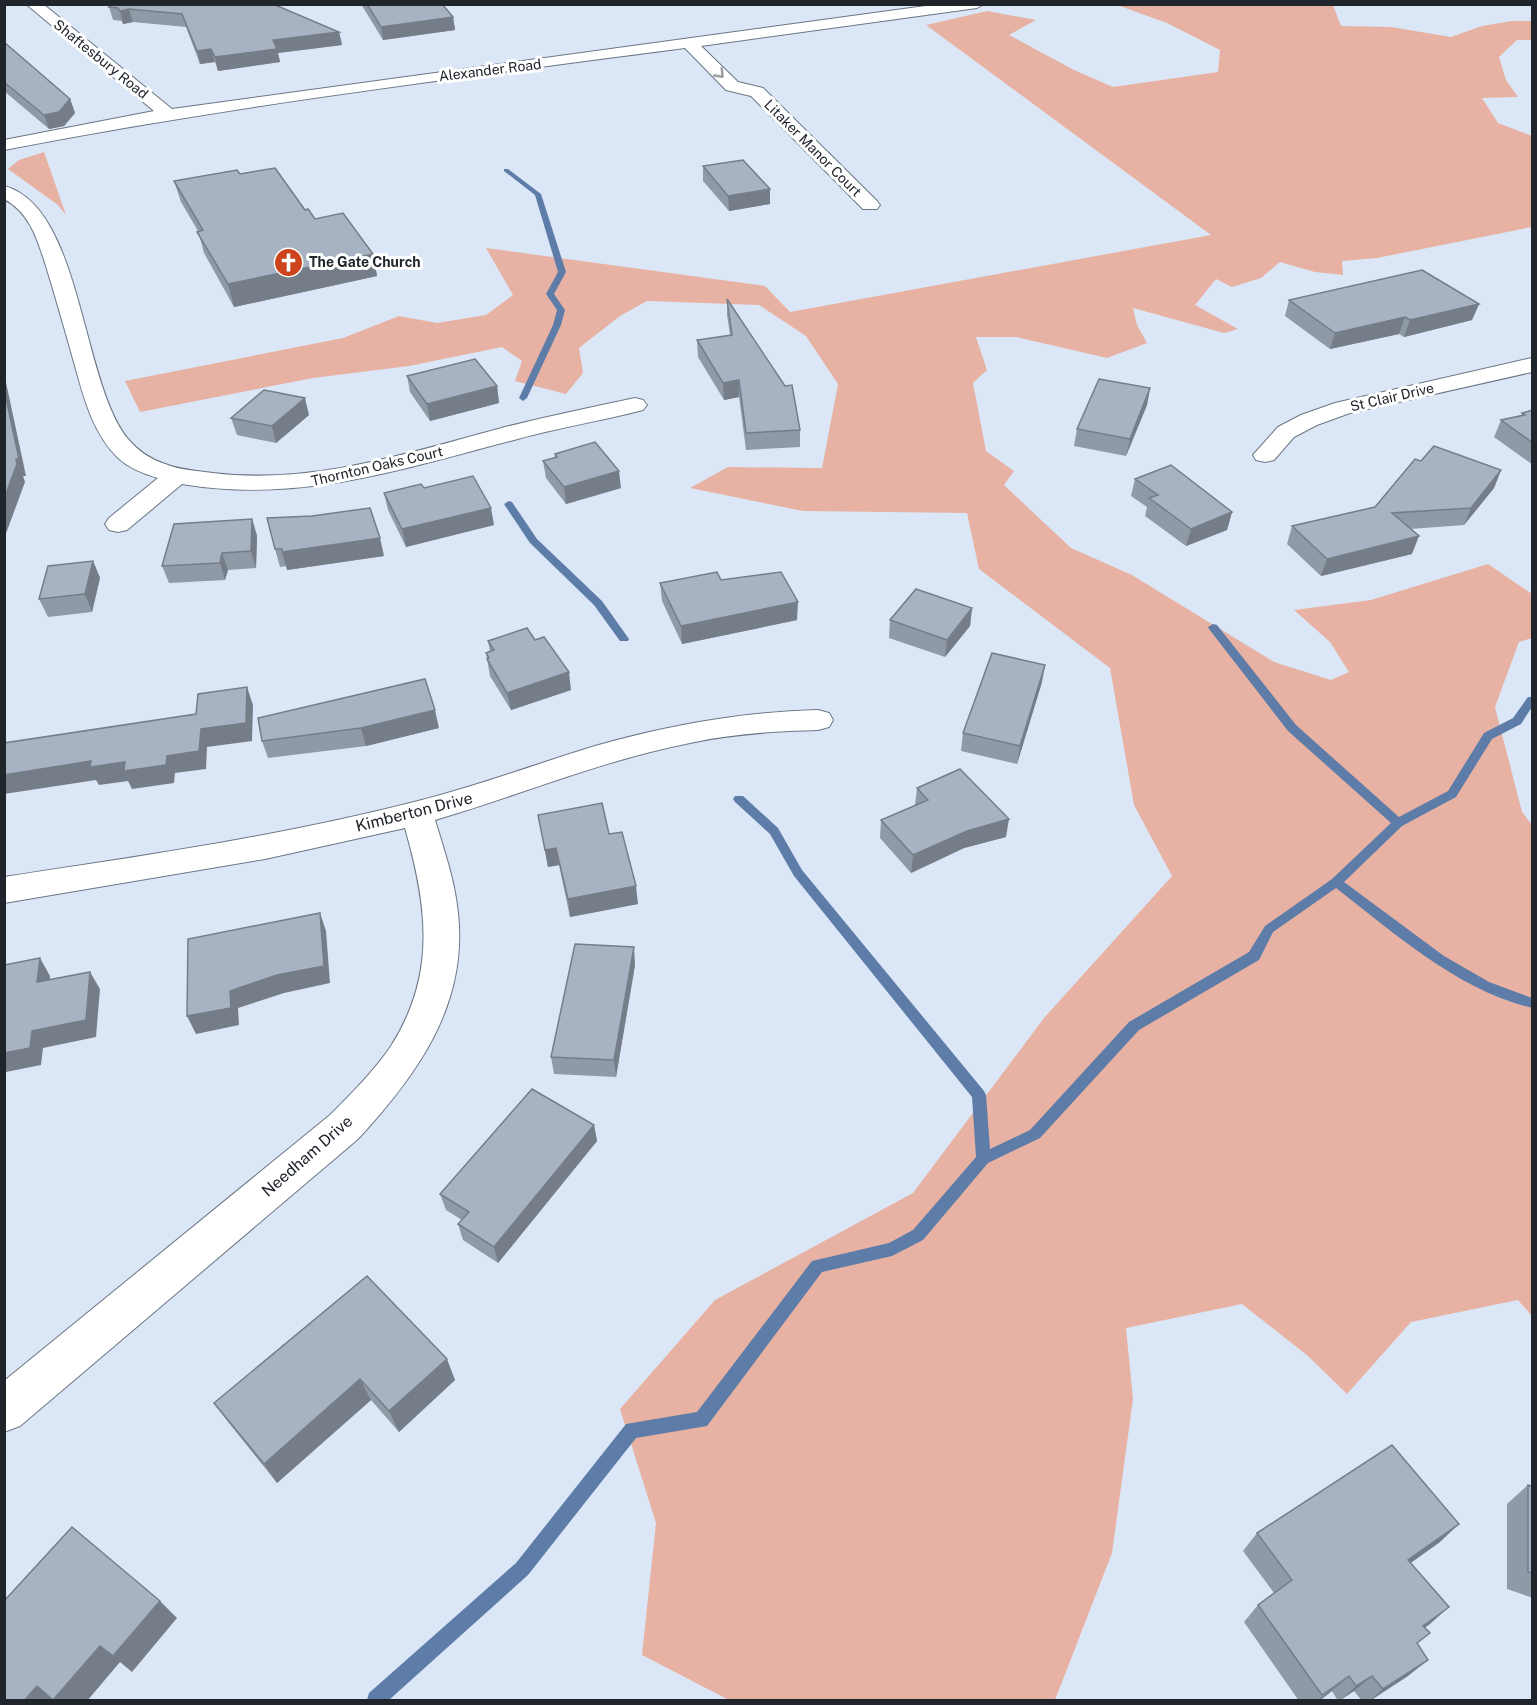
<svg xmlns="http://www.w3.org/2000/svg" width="1537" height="1705" viewBox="0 0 1537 1705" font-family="'Public Sans',sans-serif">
  <rect width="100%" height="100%" fill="#dbe7f7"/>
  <g fill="#e7b2a3">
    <path d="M1117,5H1333L1341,26L1391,27L1451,37L1482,26L1512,21H1532V40H1517L1499,57L1506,80L1518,97L1482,98L1498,123L1532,136V227L1377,258L1342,261L1343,275L1315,272L1280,262L1261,278L1232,287L1216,279L1195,305L1238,329L1224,333L1133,308L1137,325L1147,343L1107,358L1016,337H976L987,370L973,383L986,451L1014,471L1004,485L1071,548L1132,575L1274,662L1331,680L1349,672L1330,642L1294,610L1371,600L1488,564L1532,594V638L1519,642L1495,707L1522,812L1532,825V1316L1518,1300L1411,1322L1347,1394L1308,1356L1242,1304L1126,1328L1133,1399L1112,1553L1055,1700H729L642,1655L656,1523L620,1409L715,1300L913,1193L1044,1018L1172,876L1134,805L1110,668L979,569L967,513L803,511L690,488L728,467L822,468L838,384L806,336L759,305L647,301L620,316L579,348L583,373L566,394L515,381L522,361L502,347L409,366L313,378L140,412L125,381L343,338L399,316L437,323L486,315L513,295L486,248L765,286L790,312L1211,235L926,25L987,11L1036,20L1009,35L1074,70L1113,87L1218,72L1220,50L1167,23Z"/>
    <path d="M44,152L66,215L58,205L8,169L19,160Z"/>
  </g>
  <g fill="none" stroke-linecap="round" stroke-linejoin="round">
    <g fill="#5e7ca8" fill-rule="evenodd">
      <path d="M504,169H508L541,194L566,272L554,294L565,310L561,325L527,398L523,401L519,398L553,325L557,310L546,294L558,272L535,195L504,171Z"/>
      <path d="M509,501L512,502L537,539L602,601L629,639L628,641H620L594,605L530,543L504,504Z"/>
      <path d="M1213,624L1217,625L1296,725L1399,817L1448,791L1484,733L1513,718L1528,697H1532V707L1521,724L1492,739L1456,797L1402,826L1344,882L1444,956L1489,982L1532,998V1008C1456,989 1397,935 1336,888L1273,932L1259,960L1139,1030L1040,1138L988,1163L923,1240L892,1256L822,1272L707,1426L636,1438L528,1575L389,1700H367L369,1693L516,1563L626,1424L697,1412L812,1261L889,1243L913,1230L976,1157L972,1097L794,876L770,834L735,802L733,799L735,796H743L778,828L802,870L984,1091L986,1095L990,1149L1030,1130L1129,1022L1249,952L1265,926L1332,879L1391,823L1288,731L1209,629L1208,627Z"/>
    </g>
    <defs>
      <g id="minor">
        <path d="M26,4H43L172,109L940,4H984L977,8L701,46L738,82L763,88L877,201L880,205L877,209H863L751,96L726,90L685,48C457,78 230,106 4,150V140L154,111Z"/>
        <path d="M4,186C82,206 81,382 128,439C138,451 150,459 165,464C180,470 197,471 213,473C311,485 405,454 498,429C543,417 589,408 635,398L643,400L647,405L643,410C600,421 557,428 514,440C402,469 299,504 182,484L127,530L118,532L109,530L105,524L109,518L158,478C144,474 129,468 118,458C91,431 83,394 73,359C64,327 55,295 45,263C37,238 29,212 4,199Z"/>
        <path d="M1532,358V372L1350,413L1317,425L1294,437L1274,460L1265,462L1256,460L1253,455L1278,427L1301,415L1335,403Z"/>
        <path d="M818,710L829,713L833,720L829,727L818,730C775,731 732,734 690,743C603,760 520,795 435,820C444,850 455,881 458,913C468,1005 417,1075 358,1139L20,1426L4,1432V1381L330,1115C352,1093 374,1071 391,1046C437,974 427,905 405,828L265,859L4,903V877C143,856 282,836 418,801C478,786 536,764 595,746C669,725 741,712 818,710Z"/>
      </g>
    </defs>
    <use href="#minor" stroke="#6b7684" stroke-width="2"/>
    <use href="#minor" fill="#fff" fill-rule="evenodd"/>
  </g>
  <g fill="#909aa7">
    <path d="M113,4L339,32L342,45L278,53L280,62L218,71L215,62L200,64L186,27L133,22L123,24L122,21L113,20L109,7Z"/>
    <path d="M361,4H442L453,17L455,30L383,40Z"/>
    <path d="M4,42L70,99L75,113L64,126L49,129L4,91Z"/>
    <path d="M703,166L770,204L729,211L703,181Z"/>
    <path d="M240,174L305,210L315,219L373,254L377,276L234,307L204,253L198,231L181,202L174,181Z"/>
    <path d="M727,299L800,430V447L746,450L739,397L724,400L698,357L697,340L730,335L727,315Z"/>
    <path d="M1289,300L1479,304L1472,320L1404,337L1399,334L1330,349L1285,316Z"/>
    <path d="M407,376L497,386L499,403L430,421L410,392Z"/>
    <path d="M1150,388L1147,405L1126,456L1074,446L1077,429Z"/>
    <path d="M1533,410V465L1494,437L1501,420L1521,415L1522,413Z"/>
    <path d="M309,415L276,443L237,435L231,418Z"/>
    <path d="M555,454L621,488L566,504L546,478L543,461L555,458Z"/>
    <path d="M1421,461L1501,470L1494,488L1464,525L1410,529L1412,554L1321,576L1287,544L1292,526L1375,507Z"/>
    <path d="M1135,479L1232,512L1227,530L1186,546L1145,516L1147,507L1131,496Z"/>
    <path d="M424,488L494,525L406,547L388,510L384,493Z"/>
    <path d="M267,518L384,556L287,570V566L280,567L275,549Z"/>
    <path d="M252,519L257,536L256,568L228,570L225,580L169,583L162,566Z"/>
    <path d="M93,561L100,578L92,612L48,617L39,599Z"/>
    <path d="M660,583L797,620L682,644L662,601Z"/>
    <path d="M972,608L970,626L945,657L889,638L890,620Z"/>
    <path d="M488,641L571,690L511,710L490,676L486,653L490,652Z"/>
    <path d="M1042,682L1017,764L961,751L963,733Z"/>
    <path d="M258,718L439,728L366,746L268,758L262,741Z"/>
    <path d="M917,788L1006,837L964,848L911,873L880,838L881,820L915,805Z"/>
    <path d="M538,815L609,834L638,904L570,917L559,865L548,867Z"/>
    <path d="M635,965L616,1077L554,1074L551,1057Z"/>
    <path d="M594,1125L597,1141L498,1263L463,1240L458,1224L462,1220L446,1210L440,1194Z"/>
    <path d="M367,1276L455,1380L399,1432L371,1400L277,1483L229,1423L214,1403Z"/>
    <path d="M1528,1485L1533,1487V1598L1507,1589V1504Z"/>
    <path d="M1257,1533L1440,1542L1411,1563L1430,1624L1425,1627L1417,1643L1408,1676L1370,1701H1362L1354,1691L1338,1701L1332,1691L1319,1701H1299L1244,1622L1258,1605L1274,1593L1243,1551Z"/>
  </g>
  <g fill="#757d88">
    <path d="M129,9L133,22L123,24L120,11Z"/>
    <path d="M453,17L455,30L383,40L381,27Z"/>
    <path d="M339,32L342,45L278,53L280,62L218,71L215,57L273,40Z"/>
    <path d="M211,49L215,62L200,64L197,51Z"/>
    <path d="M70,99L75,113L64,126L49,129L44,115Z"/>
    <path d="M770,189V204L729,211L728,196Z"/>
    <path d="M373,254L377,276L234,307L228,284Z"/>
    <path d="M1479,304L1472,320L1404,337L1410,320Z"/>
    <path d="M1405,317L1399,334L1330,349L1335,333Z"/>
    <path d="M4,373L26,476H23L25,482L4,539Z"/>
    <path d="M739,380V397L724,400L723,383Z"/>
    <path d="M497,386L499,403L430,421L427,404Z"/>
    <path d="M1150,388L1147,405L1126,456L1130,439Z"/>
    <path d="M305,398L309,415L276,443L272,426Z"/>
    <path d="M1501,470L1494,488L1464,525L1471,508Z"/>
    <path d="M619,471L621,488L566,504L564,487Z"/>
    <path d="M491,508L494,525L406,547L402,529Z"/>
    <path d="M1232,512L1227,530L1186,546L1191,529Z"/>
    <path d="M252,519L257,536L256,568L251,551Z"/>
    <path d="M1419,536L1412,554L1321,576L1327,559Z"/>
    <path d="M380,538L384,556L287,570L282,552Z"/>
    <path d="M222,553L228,570L225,580L220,563Z"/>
    <path d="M93,561L100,578L92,612L85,594Z"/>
    <path d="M798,602L797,620L682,644L681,626Z"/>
    <path d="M972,608L970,626L945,657L947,640Z"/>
    <path d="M1045,665L1042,682L1017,764L1020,746Z"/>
    <path d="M569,672L571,690L511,710L507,693Z"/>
    <path d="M247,687L253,705L252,741L207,747L206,769L175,773L174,783L132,789L128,781L99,785L96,780L4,794V775L91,761L167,756L201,729Z"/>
    <path d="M435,710L439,728L366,746L361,728Z"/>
    <path d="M1009,819L1006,837L964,848L911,873L913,855L967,831Z"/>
    <path d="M556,848L559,865L548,867L545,850Z"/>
    <path d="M636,886L638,904L570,917L568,899Z"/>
    <path d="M320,913L326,931L330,983L284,993L238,1008L239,1025L196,1034L187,1016L230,991Z"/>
    <path d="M634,947L635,965L616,1077L614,1060Z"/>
    <path d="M40,958L50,976L48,999L37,982Z"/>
    <path d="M90,972L100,989L96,1037L43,1048L41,1065L6,1072L4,1069V1053L32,1031Z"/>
    <path d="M594,1125L597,1141L498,1263L494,1247Z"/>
    <path d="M447,1359L455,1380L399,1432L389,1411Z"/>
    <path d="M360,1379L371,1400L277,1483L264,1464Z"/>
    <path d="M1459,1524L1440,1542L1390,1577L1408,1560Z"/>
    <path d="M160,1601L177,1618L132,1672L120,1662L87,1701H24L37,1686L100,1646Z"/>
    <path d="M1449,1607L1430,1624L1404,1642L1423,1626Z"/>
    <path d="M1428,1660L1408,1676L1369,1701L1383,1689Z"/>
    <path d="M1349,1676L1332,1691L1319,1701H1317Z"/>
    <path d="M1372,1676L1354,1691L1339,1701L1356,1686Z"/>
  </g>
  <g fill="#a7b3c2" stroke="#757d88" stroke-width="1.5">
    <path d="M113,4H273L339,32L273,40L277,49L215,57L211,49L197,51L182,14L129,9L120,11L118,8L109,7Z"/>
    <path d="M367,4H442L453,17L381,27Z"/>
    <path d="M4,42L70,99L59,112L44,115L4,82Z"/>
    <path d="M743,160L770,189L728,196L703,166Z"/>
    <path d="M275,168L305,210L308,209L315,219L343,213L373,254L228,284L197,232L203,230L174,181L237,170L240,174Z"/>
    <path d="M1422,270L1479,304L1410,320L1405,317L1335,333L1289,300Z"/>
    <path d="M727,299L785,386L792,385L800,430L746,433L739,380L723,383L697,340L732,335Z"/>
    <path d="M475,359L497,386L427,404L407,376Z"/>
    <path d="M1099,379L1150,388L1130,439L1077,429Z"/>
    <path d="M4,389L19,459H16L17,464L4,499Z"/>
    <path d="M264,390L305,398L272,426L231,418Z"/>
    <path d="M1533,410V443L1501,420L1525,415L1522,413Z"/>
    <path d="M595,442L619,471L564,487L543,461L557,457L555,454Z"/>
    <path d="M1434,446L1501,470L1471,508L1392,513L1419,536L1327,559L1292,526L1375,507L1415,459L1421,461Z"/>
    <path d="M1171,465L1232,512L1191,529L1149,498L1158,495L1135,479Z"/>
    <path d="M473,476L491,508L402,529L384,493L421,484L424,488Z"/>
    <path d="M370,508L380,538L282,552V549H275L267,518L312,516Z"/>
    <path d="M252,519L251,551L222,553L220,563L162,566L174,524Z"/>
    <path d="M93,561L85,594L39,599L48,566Z"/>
    <path d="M717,572L721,580L781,572L798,602L681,626L660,583Z"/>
    <path d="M916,589L972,608L947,640L890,620Z"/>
    <path d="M527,628L535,640L544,637L569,672L507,693L487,659L489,658L486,653L494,650L488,641Z"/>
    <path d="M992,653L1045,665L1020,746L963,733Z"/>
    <path d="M425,679L435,710L361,728L262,741L258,718Z"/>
    <path d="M247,687L246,723L201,729L199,751L167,756L166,765L124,771L125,762L90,767L91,761L4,775V743L196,714L198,694Z"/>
    <path d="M960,769L1009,819L967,831L913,855L881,820L928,800L917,788Z"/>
    <path d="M602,803L609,834L622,832L636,886L568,899L556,848L545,850L538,815Z"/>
    <path d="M320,913L324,966L277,975L230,991L231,1008L187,1016L188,939Z"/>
    <path d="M575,944L634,947L614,1060L551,1057Z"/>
    <path d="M40,958L37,982L90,972L86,1020L32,1031L30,1048L4,1053V965Z"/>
    <path d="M532,1089L594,1125L494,1247L458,1224L469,1212L440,1194Z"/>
    <path d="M367,1276L447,1359L389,1411L360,1379L264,1464L214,1403Z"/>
    <path d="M1392,1445L1459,1524L1408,1560L1449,1607L1423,1626L1430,1633L1417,1643L1428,1660L1383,1689L1372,1676L1356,1686L1349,1676L1322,1695L1258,1605L1292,1580L1257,1533Z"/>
    <path d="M1528,1485L1533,1487V1573L1528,1572Z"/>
    <path d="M72,1527L160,1601L113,1656L100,1646L53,1700L37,1686L24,1701H4V1601Z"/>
  </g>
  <defs><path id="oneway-chevron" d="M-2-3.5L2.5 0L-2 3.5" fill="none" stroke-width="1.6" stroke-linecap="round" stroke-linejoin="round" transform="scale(1.5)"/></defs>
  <use stroke="#9b9da0" href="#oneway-chevron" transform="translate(720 74) rotate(46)"/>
  <defs>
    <symbol id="church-disc" viewBox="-11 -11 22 22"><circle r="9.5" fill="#cc431c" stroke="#fff"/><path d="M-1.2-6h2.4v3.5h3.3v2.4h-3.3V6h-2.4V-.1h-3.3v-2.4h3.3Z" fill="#fff"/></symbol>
  </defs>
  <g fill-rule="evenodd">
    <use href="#church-disc" x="272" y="246" width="33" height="33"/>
  </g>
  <g text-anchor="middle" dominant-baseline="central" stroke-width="6" stroke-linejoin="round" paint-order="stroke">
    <g font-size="14" fill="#20252b" stroke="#fff">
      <text transform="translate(101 59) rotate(39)">Shaftesbury Road</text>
      <text transform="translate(490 70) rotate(-7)">Alexander Road</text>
      <text transform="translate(813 148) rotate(45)">Litaker Manor Court</text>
      <text transform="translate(1392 397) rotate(-13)">St Clair Drive</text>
      <text transform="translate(377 466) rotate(-13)">Thornton Oaks Court</text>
    </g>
    <g font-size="14" font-weight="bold" fill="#20252b" stroke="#fff" text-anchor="start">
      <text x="309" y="262">The Gate Church</text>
    </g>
    <g font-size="16" fill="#20252b" stroke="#fff">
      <text transform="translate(414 812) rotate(-14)">Kimberton Drive</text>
      <text transform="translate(307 1156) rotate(-41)">Needham Drive</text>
    </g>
  </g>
  <rect width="1537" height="1705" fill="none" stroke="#20252b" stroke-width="12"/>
</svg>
